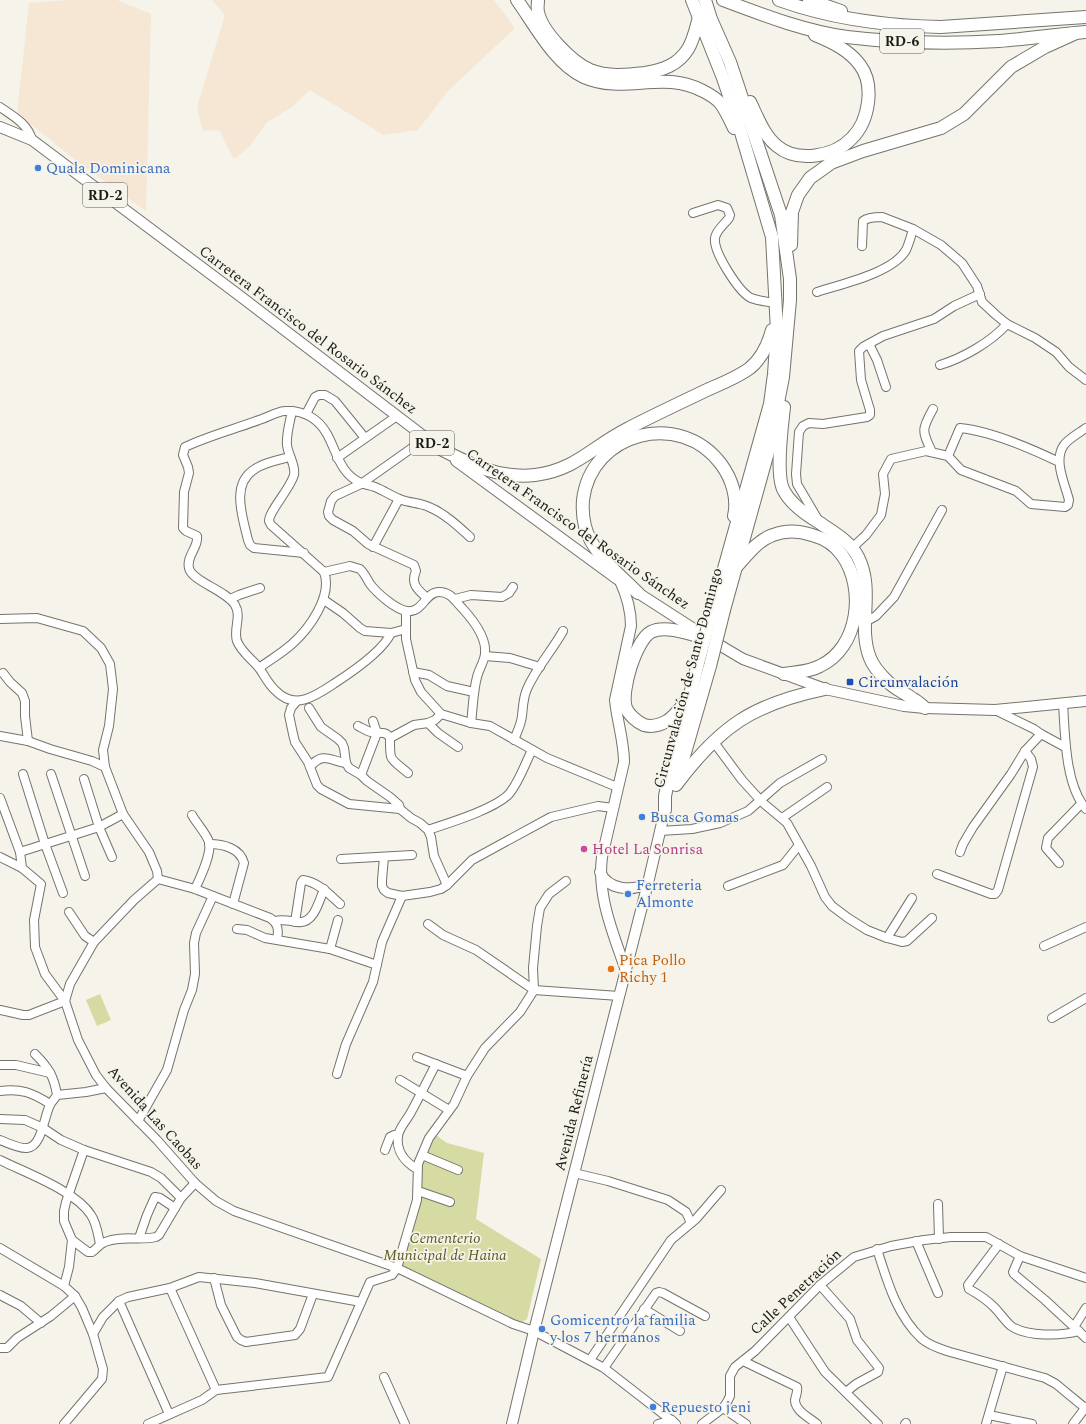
<svg xmlns="http://www.w3.org/2000/svg" width="1086" height="1424" viewBox="0 0 1086 1424" font-family="Spectral,serif">
  <rect width="100%" height="100%" fill="#f5f3ea"/>
  <g fill="#f5e7d3">
    <path d="M68,0H117L151,14L146,211L78,162L17,113L29,3Z"/>
    <path d="M212,0H494L515,28L448,91L418,130L384,135L310,90L292,107L267,122L250,146L234,159L219,130L203,131L197,107L225,15Z"/>
  </g>
  <g fill="#d6dba4">
    <path d="M100,994L111,1020L97,1026L86,1000Z"/>
    <path d="M433,1133L447,1143L484,1153L476,1219L541,1259L527,1319L519,1324L397,1268L417,1200V1169Z"/>
  </g>
  <g fill="none" stroke-linecap="round" stroke-linejoin="round">
    <defs>
      <g id="minor">
        <path d="M0,107C13,116 28,124 32,140"/>
        <path d="M693,213L718,205L727,208L730,215L729,218C725,224 716,230 715,238C713,252 739,292 751,298C759,301 767,302 776,303"/>
        <path d="M862,246L863,221C868,217 876,217 882,217L913,229L941,245L962,263L977,286L982,302L996,315L1007,324L1035,338L1056,352L1069,367L1086,380"/>
        <path d="M817,292C841,284 893,273 906,250C909,244 911,236 913,229"/>
        <path d="M869,344L877,360L886,387"/>
        <path d="M940,365C963,358 991,342 1007,324"/>
        <path d="M306,414L315,397L319,395H325L335,401L365,438"/>
        <path d="M426,438L361,484L335,496L331,501L328,512L329,516L333,520L353,531L368,544L414,565L416,571C410,584 418,590 427,598"/>
        <path d="M932,452C922,431 921,430 933,409"/>
        <path d="M290,457C279,460 265,462 255,469C230,484 243,518 248,540L250,545L254,548L304,553"/>
        <path d="M337,458L397,416"/>
        <path d="M1059,462C1032,449 990,431 960,428L948,456L961,470L1016,491L1031,504L1065,507L1068,505L1069,500C1065,484 1053,460 1064,445C1068,439 1079,433 1086,428"/>
        <path d="M817,518L797,484L796,474L799,432L803,426L809,423L823,424L867,417L870,415V410L861,380L859,351L863,347L883,336L934,319L954,306L980,294"/>
        <path d="M373,547L399,499"/>
        <path d="M853,547L866,535L881,515L885,494L883,474L891,459L926,451L948,456"/>
        <path d="M324,572L350,566L360,569C365,574 367,579 370,584C377,593 396,610 407,611C423,613 425,592 439,592C451,592 455,601 463,609C473,620 487,638 485,654C484,662 479,669 477,677C473,692 473,708 471,723"/>
        <path d="M230,599L239,595L260,588"/>
        <path d="M455,599L471,595L502,597L509,593L513,587"/>
        <path d="M324,600L343,613L360,628L365,631L391,633L406,629"/>
        <path d="M406,611V639L415,680L421,692L441,714L471,723L490,726L547,758L617,787"/>
        <path d="M0,619L37,618L83,631L101,648L110,664L113,689L109,726L103,750L105,767L123,814L149,852L157,871L158,879L134,900L94,942L70,984L65,1001L78,1040L96,1075L106,1088L157,1140L195,1183L216,1201L234,1211L397,1268L513,1324L534,1331L604,1368L676,1424"/>
        <path d="M865,622L876,616L894,597L942,510"/>
        <path d="M391,633C383,651 352,672 335,683C317,695 295,711 276,691C269,685 265,677 260,669C253,660 241,652 237,641C233,629 242,617 235,605C226,590 191,581 189,568C186,556 199,547 197,536L186,531L183,528L184,492L189,473L188,467L183,455L185,447C208,436 235,429 259,420C266,418 278,411 285,411C303,410 318,418 327,434C337,452 340,474 361,483C365,485 370,485 375,487C385,491 393,497 402,500C411,503 421,503 429,507C444,513 458,526 470,537"/>
        <path d="M485,656L510,658L540,667"/>
        <path d="M259,668C270,660 282,653 292,644C309,629 333,596 324,572L271,525L269,521C269,511 290,489 294,475C296,465 288,455 287,445C286,434 290,422 292,411"/>
        <path d="M413,672L429,675L447,686L474,692"/>
        <path d="M3,673L10,682L22,693L25,701V716L28,741"/>
        <path d="M296,702L291,708L289,715L293,734L295,742L308,762L317,785L321,789L349,804L400,809L411,818L420,823L428,830L431,837L434,856L447,885"/>
        <path d="M1063,703C1065,734 1065,785 1086,809"/>
        <path d="M309,708L321,727L338,739L342,743L344,748L346,763L349,768L361,775L367,781L390,797L399,805L400,809"/>
        <path d="M995,710L1034,729L1041,734L1065,747"/>
        <path d="M428,723L438,733L458,747"/>
        <path d="M358,726C362,728 367,731 371,732C379,734 385,730 390,738C390,762 389,757 408,773"/>
        <path d="M0,736L28,741L50,749L92,761L105,767"/>
        <path d="M390,738L414,725L428,723L435,720L441,714"/>
        <path d="M514,740C517,732 521,725 522,716C523,707 523,698 527,689C536,668 552,651 563,631"/>
        <path d="M713,741L742,780L762,802L787,823L811,866L825,897L832,906L848,918L867,930L887,938L902,942L907,941L932,918"/>
        <path d="M310,767C323,751 330,761 346,763"/>
        <path d="M23,774L45,844L63,893"/>
        <path d="M51,774L85,876"/>
        <path d="M361,775L377,733L373,721"/>
        <path d="M84,779L99,827L112,857"/>
        <path d="M0,798L20,852L22,868L41,884L34,920L35,947L45,974L65,1001L29,1015H23L0,1010"/>
        <path d="M192,815C197,824 206,833 209,842C212,854 200,878 195,889"/>
        <path d="M782,818L827,787"/>
        <path d="M428,830C449,823 495,809 509,794C519,782 525,764 532,750"/>
        <path d="M660,831L692,829L720,823L748,811L780,783L822,759"/>
        <path d="M209,844C223,844 240,848 244,863L233,904"/>
        <path d="M20,852L99,827L123,814"/>
        <path d="M960,852L963,844L973,827L1011,774L1025,751L1041,734"/>
        <path d="M0,857L22,868"/>
        <path d="M384,857L382,880V886L384,890L388,893L402,896L430,892L441,889L447,885L472,860L551,817L598,806L613,808"/>
        <path d="M341,859L412,855"/>
        <path d="M1059,863L1046,848L1048,838L1081,804"/>
        <path d="M937,874L991,894H995L998,890L1033,767L1031,759L1025,751"/>
        <path d="M158,879L195,889L270,918C278,923 279,930 277,939"/>
        <path d="M728,886L783,865L799,845"/>
        <path d="M69,912L85,936L94,942"/>
        <path d="M275,921C282,919 290,921 298,922C314,924 319,901 324,889"/>
        <path d="M295,922L301,883L303,880C318,882 329,894 340,904"/>
        <path d="M428,924L443,935L476,950L534,990L619,996"/>
        <path d="M237,929L247,930L265,938L330,949L377,965"/>
        <path d="M887,938L912,898"/>
        <path d="M1044,946L1086,927"/>
        <path d="M330,949L338,920"/>
        <path d="M1052,1018L1086,998"/>
        <path d="M417,1057L467,1076"/>
        <path d="M0,1065H16L50,1073"/>
        <path d="M337,1074L346,1044L373,982L382,942L402,896"/>
        <path d="M400,1080L449,1110"/>
        <path d="M0,1091C21,1088 33,1093 50,1104"/>
        <path d="M57,1095L86,1092L106,1088"/>
        <path d="M0,1119L25,1120L43,1128L61,1140L84,1150L151,1172L161,1178L181,1198"/>
        <path d="M138,1121L167,1070L184,1010L192,990L195,974L194,943L196,933L213,896"/>
        <path d="M0,1140C7,1143 21,1149 27,1148C42,1147 44,1116 50,1105C51,1102 55,1099 57,1095C54,1076 48,1067 35,1054"/>
        <path d="M385,1150L390,1137L394,1135L398,1136"/>
        <path d="M422,1155L458,1170"/>
        <path d="M0,1160C26,1173 76,1191 91,1215C97,1224 98,1235 100,1244"/>
        <path d="M417,1169C405,1162 396,1151 398,1136C399,1128 406,1121 410,1114C419,1098 427,1081 436,1064"/>
        <path d="M574,1173L608,1181L668,1200L686,1212L691,1223"/>
        <path d="M418,1191L450,1202"/>
        <path d="M938,1204L939,1239"/>
        <path d="M139,1238L147,1215L155,1197L160,1198L175,1208"/>
        <path d="M72,1240L88,1252H92C97,1249 99,1244 105,1242C122,1235 139,1241 156,1237L159,1235L181,1198L195,1183"/>
        <path d="M916,1241L938,1293"/>
        <path d="M999,1244L968,1285L969,1289C978,1294 987,1300 994,1307C1000,1313 1005,1321 1011,1326C1027,1337 1061,1336 1079,1331"/>
        <path d="M0,1248L64,1286L75,1296L82,1308L93,1334L103,1369L102,1379L64,1424"/>
        <path d="M877,1249C887,1281 897,1316 922,1339C930,1346 941,1349 950,1352L1045,1378L1056,1384L1085,1408"/>
        <path d="M1020,1256L1013,1272L1014,1274L1045,1300L1086,1338"/>
        <path d="M214,1278L221,1305L237,1337L241,1340L246,1342L295,1335L300,1329L313,1294"/>
        <path d="M820,1285L850,1319L857,1340L879,1368L878,1372L856,1384L846,1392"/>
        <path d="M64,1286L69,1267L72,1240L64,1221V1211L66,1202L84,1150"/>
        <path d="M170,1288L216,1390"/>
        <path d="M0,1295L21,1306L41,1323"/>
        <path d="M119,1301L169,1414"/>
        <path d="M644,1309L680,1331"/>
        <path d="M789,1317L825,1372L878,1424"/>
        <path d="M1074,1327L1086,1308"/>
        <path d="M93,1334L103,1317L119,1301L128,1297L170,1288L199,1277L255,1283L361,1302"/>
        <path d="M0,1348H7L17,1338L51,1316L75,1296"/>
        <path d="M590,1360L671,1240L696,1219L721,1190"/>
        <path d="M743,1361L797,1387C798,1391 796,1395 795,1400C795,1411 810,1418 817,1424"/>
        <path d="M604,1368L656,1293L659,1292L663,1293L705,1316"/>
        <path d="M384,1377L405,1424"/>
        <path d="M723,1408L746,1424"/>
        <path d="M989,1415L1032,1424"/>
        <path d="M148,1424L202,1400L216,1390L328,1377L370,1282L392,1275L397,1268L417,1200L418,1164L429,1138L454,1104L467,1076L485,1048L520,1012L534,990L533,968L537,926L540,908L549,894L566,881"/>
        <path d="M658,1424L672,1420"/>
        <path d="M702,1424L723,1408L727,1402L730,1396V1376L735,1367L755,1351L820,1285L854,1257L891,1246L924,1240L951,1237H986L1020,1256L1086,1278"/>
        <path d="M905,1424L906,1423"/>
        <path d="M986,1424L1003,1366"/>
        <path d="M1073,1424L1086,1407"/>
      </g>
      <g id="major">
        <path d="M0,127L32,140L240,296L443,451"/>
        <path d="M456,461L617,579"/>
        <path d="M620,581C627,596 631,609 631,626L615,700C617,721 624,741 624,762L602,857C597,896 613,933 625,968"/>
        <path d="M632,589L711,640L743,659L825,689L904,706L925,708L995,710L1086,701"/>
        <path d="M600,872C608,890 632,892 648,883"/>
        <path d="M512,1424L534,1331L648,883L665,810"/>
      </g>
      <g id="highway">
        <path d="M517,0C535,25 555,64 584,77C625,95 662,69 703,91C709,94 717,99 721,104C726,111 730,120 734,128"/>
        <path d="M538,0C538,4 537,8 538,12C542,32 572,62 590,70C607,77 627,75 645,73C663,70 678,65 688,49C694,39 696,28 699,17"/>
        <path d="M692,0L723,78L737,119L772,237L777,331L774,374L770,404L713,608"/>
        <path d="M705,0L711,19L730,62L781,215L790,279V300L783,377L775,418L768,452L724,610"/>
        <path d="M723,0C763,15 804,31 847,37C897,43 949,44 999,41C1028,39 1057,34 1086,32"/>
        <path d="M779,0C832,19 885,26 941,27L1086,17"/>
        <path d="M809,0L841,11"/>
        <path d="M750,102C757,116 764,136 777,146C797,163 834,157 852,138C869,121 875,85 860,65C849,50 832,42 815,35"/>
        <path d="M791,245L792,212L798,195L810,178L831,163L863,151L941,128L964,114L1011,67L1045,47L1076,33"/>
        <path d="M784,407C782,426 775,476 784,491C791,504 808,516 820,523C834,533 850,541 858,557C875,591 857,625 870,658C873,666 880,674 886,680C894,689 904,692 913,699C918,701 921,705 925,708"/>
        <path d="M437,447C469,464 498,479 535,475C576,470 593,446 627,429C654,415 682,402 709,389C723,383 738,377 750,368C762,358 768,345 772,330"/>
        <path d="M737,566C747,555 758,540 773,535C786,530 800,531 812,535C823,538 835,545 842,555C866,588 859,648 820,666C809,672 796,672 784,674"/>
        <path d="M638,593C622,577 602,561 591,541C584,529 582,514 583,500C591,432 680,409 721,464C732,479 738,498 734,516"/>
        <path d="M690,696C684,704 675,716 667,721C660,725 651,727 644,725C637,722 629,715 626,708C620,692 636,640 651,632C667,624 695,636 711,640"/>
        <path d="M678,777L710,666"/>
        <path d="M676,785C720,726 753,704 825,689"/>
        <path d="M665,810V796L669,777L698,663"/>
      </g>
    </defs>
    <use href="#minor" stroke="#75736c" stroke-width="10"/>
    <use href="#major" stroke="#75736c" stroke-width="12"/>
    <use href="#highway" stroke="#75736c" stroke-width="14"/>
    <use href="#minor" stroke="#fff" stroke-width="8"/>
    <use href="#major" stroke="#fff" stroke-width="10"/>
    <use href="#highway" stroke="#fff" stroke-width="12"/>
    <defs>
      <g id="highway-bridge">
        <path d="M698,663L713,608"/>
        <path d="M710,666L724,610"/>
      </g>
    </defs>
    <use href="#highway-bridge" stroke="#75736c" stroke-width="14" stroke-linecap="butt"/>
    <use href="#highway-bridge" stroke="#fff" stroke-width="12"/>
  </g>
  <g fill="#3f7fe0" stroke="#f5f3ea" stroke-width="1.5">
    <circle cx="38" cy="168" r="4"/>
    <circle cx="642" cy="817" r="4"/>
    <circle cx="628" cy="894" r="4"/>
    <circle cx="542" cy="1329" r="4"/>
    <circle cx="653" cy="1407" r="4"/>
  </g>
  <rect fill="#1a4fb4" stroke="#f5f3ea" stroke-width="1.5" x="846" y="678" width="8" height="8" rx="2"/>
  <circle fill="#d1479c" stroke="#f5f3ea" stroke-width="1.5" cx="584" cy="849" r="4"/>
  <circle fill="#e8710a" stroke="#f5f3ea" stroke-width="1.5" cx="611" cy="969" r="4"/>
  <g text-anchor="middle" dominant-baseline="central" stroke-width="3.5" stroke-linejoin="round" paint-order="stroke">
    <g fill="#f5f3ea" stroke="#5c5b56" stroke-width="1">
      <rect x="880" y="29" width="44" height="24" rx="3"/>
      <rect x="83" y="183" width="44" height="24" rx="3"/>
      <rect x="410" y="431" width="44" height="24" rx="3"/>
    </g>
    <g font-size="14" font-weight="bold" fill="#1a1a17">
      <text x="902" y="41">RD-6</text>
      <text x="105" y="195">RD-2</text>
      <text x="432" y="443">RD-2</text>
    </g>
    <g font-size="15" fill="#366cbe" stroke="#f5f3ea" text-anchor="start">
      <text x="46" y="168">Quala Dominicana</text>
      <text x="650" y="817">Busca Gomas</text>
      <text x="636" y="885">Ferreteria<tspan x="636" dy="17">Almonte</tspan></text>
      <text x="550" y="1320">Gomicentro la familia<tspan x="550" dy="17">y los 7 hermanos</tspan></text>
      <text x="661" y="1407">Repuesto jeni</text>
    </g>
    <g font-size="15" fill="#1a1a17" stroke="#f5f3ea">
      <text transform="translate(308 330) rotate(37)">Carretera Francisco del Rosario Sánchez</text>
      <text transform="translate(578 529) rotate(35)">Carretera Francisco del Rosario Sánchez</text>
      <text transform="translate(688 678) rotate(-75)">Circunvalación de Santo Domingo</text>
      <text transform="translate(574 1113) rotate(-76)">Avenida Refinería</text>
      <text transform="translate(155 1118) rotate(48)">Avenida Las Caobas</text>
      <text transform="translate(796 1292) rotate(-43)">Calle Penetración</text>
    </g>
    <g font-size="15" fill="#164399" stroke="#f5f3ea" text-anchor="start">
      <text x="858" y="682">Circunvalación</text>
    </g>
    <g font-size="15" fill="#b23c85" stroke="#f5f3ea" text-anchor="start">
      <text x="592" y="849">Hotel La Sonrisa</text>
    </g>
    <g font-size="15" fill="#c56008" stroke="#f5f3ea" text-anchor="start">
      <text x="619" y="960">Pica Pollo<tspan x="619" dy="17">Richy 1</tspan></text>
    </g>
    <g font-size="15" font-style="italic" fill="#595c21" stroke="#f5f3ea">
      <text x="445" y="1238">Cementerio<tspan x="445" dy="17">Municipal de Haina</tspan></text>
    </g>
  </g>
</svg>
